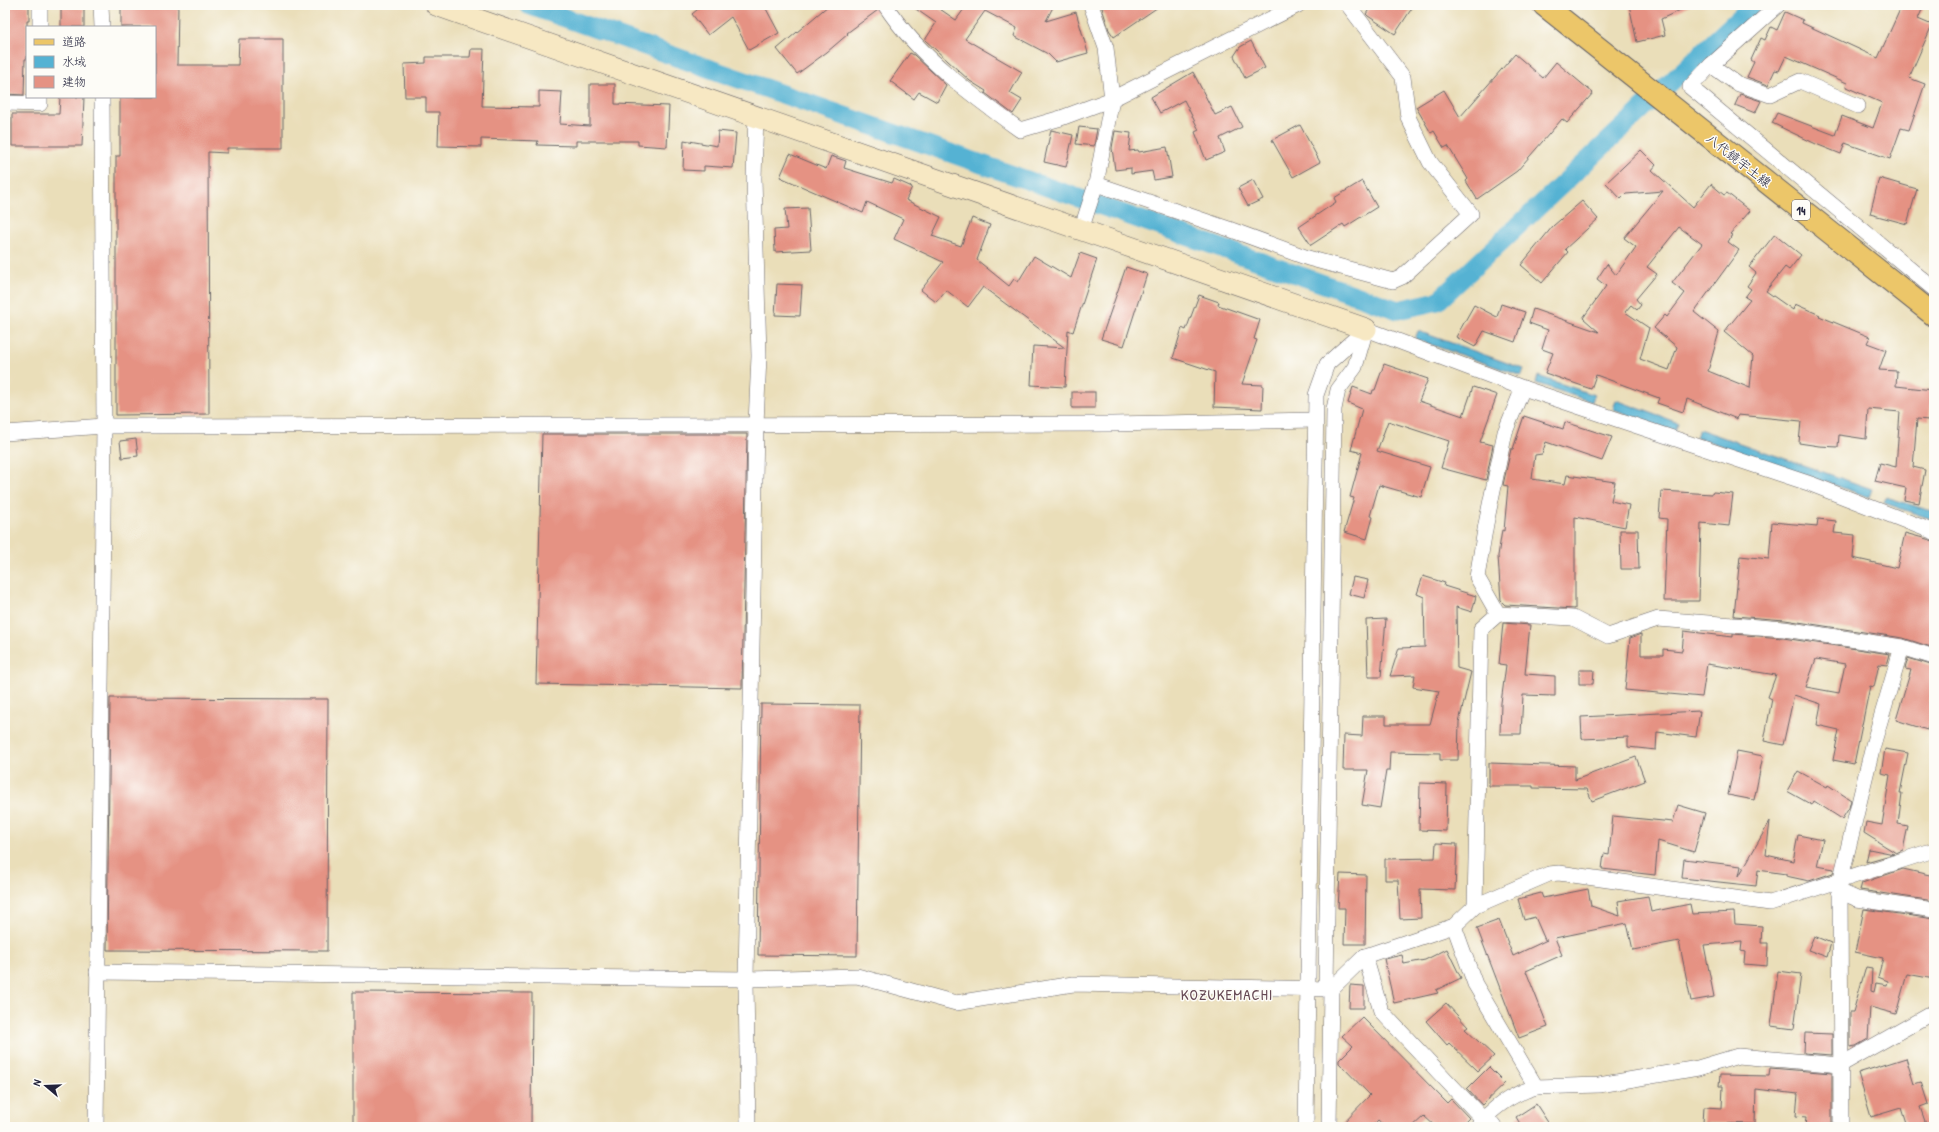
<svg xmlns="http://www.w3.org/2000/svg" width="1939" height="1132" viewBox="0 0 1939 1132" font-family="'Patrick Hand','Klee One',sans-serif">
  <rect width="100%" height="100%" fill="#fdfcf7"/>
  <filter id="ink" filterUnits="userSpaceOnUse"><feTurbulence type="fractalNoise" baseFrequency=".025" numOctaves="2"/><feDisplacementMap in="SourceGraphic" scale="8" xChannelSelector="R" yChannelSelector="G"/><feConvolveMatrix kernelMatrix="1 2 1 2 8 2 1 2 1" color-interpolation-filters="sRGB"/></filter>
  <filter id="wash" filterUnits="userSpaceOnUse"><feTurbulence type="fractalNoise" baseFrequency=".012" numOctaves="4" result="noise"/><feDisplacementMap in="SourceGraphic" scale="16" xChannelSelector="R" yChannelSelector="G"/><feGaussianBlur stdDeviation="0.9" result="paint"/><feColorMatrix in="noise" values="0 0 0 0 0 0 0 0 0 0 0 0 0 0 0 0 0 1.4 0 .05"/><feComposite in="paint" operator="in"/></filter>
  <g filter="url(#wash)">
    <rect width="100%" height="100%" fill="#eadeb9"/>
    <g fill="#55b2d3" stroke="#3c6a87">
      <path d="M1418,331L1524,369L1522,376L1415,339Z"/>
      <path d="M1538,376L1594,395L1592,402L1536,383Z"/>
      <path d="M1616,400L1678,423L1675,432L1613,409Z"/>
      <path d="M1699,429L1872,489L1869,497L1696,437Z"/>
      <path d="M1886,497L1934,512V520L1884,503Z"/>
    </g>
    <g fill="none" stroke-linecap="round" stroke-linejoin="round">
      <path stroke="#55b2d3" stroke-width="19" d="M528,5L1398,310L1438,301L1753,5"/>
    </g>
    <g id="blocks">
      <g fill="#e59283" fill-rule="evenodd">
        <path d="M5,5H29V21H27V59H25L24,95L5,94L7,21H5Z"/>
        <path d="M121,5H178L177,65H238L239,39H283V148H227V153L208,152L209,414L116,415V156H120V97H155V27H121Z"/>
        <path d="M703,5H764L779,33L749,50L731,17L708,35L692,14Z"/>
        <path d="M829,5H876L878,10L847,33L848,34L827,52L797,74L777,49Z"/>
        <path d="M910,5H934L956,20L967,5H1054L1046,21L1076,12L1088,53L1056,62L1048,54L1014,36L1017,28L985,11L965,39L1022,72L1010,93L1022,100L1013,114L985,93L986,91L970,81L925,40L936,23Z"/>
        <path d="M1106,5H1161L1114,37L1109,30L1102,8Z"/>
        <path d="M1372,5H1414L1395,34L1368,16L1366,14Z"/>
        <path d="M1629,5H1691L1661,19L1665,35L1637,42Z"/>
        <path d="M1902,5H1924L1918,19L1932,25L1909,78L1925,84L1909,130L1901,128L1890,159L1845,143L1841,154L1816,144L1772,123L1777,113L1835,135L1842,116L1873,128L1882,103L1846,87L1847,83L1786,56L1779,71L1775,70L1768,85L1747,77L1754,62L1751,60L1761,38L1765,40L1771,27L1777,30L1785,12L1803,20L1802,23L1878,58Z"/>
        <path d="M61,7L84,8V27H61Z"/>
        <path d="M1251,41L1265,68L1245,78L1234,56L1240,47Z"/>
        <path d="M471,49H484L482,106L539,107V91L562,92L560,124L590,126V84H615V104L669,106L667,147L638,145V141H576V146L537,145L538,141L481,139V147L438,146L439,112H426V97H405L404,64L426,63V57H470Z"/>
        <path d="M910,53L914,55L946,85L937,102L919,92L914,99L890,81Z"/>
        <path d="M1515,54L1543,78L1556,62L1593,93L1567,123L1562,119L1517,171L1477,199L1466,181L1468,179L1448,146L1444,148L1434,131L1431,133L1416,107L1444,90L1460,117Z"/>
        <path d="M1193,72L1215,115L1232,107L1242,127L1220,138L1225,152L1206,160L1195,132L1199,130L1184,100L1160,113L1151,97Z"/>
        <path d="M1740,94L1761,101L1755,113L1735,105Z"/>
        <path d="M60,97H84L82,146H12V114H59Z"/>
        <path d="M1300,125L1320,162L1293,177L1272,140Z"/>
        <path d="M1079,127L1097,129L1094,146L1076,144Z"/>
        <path d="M1051,130L1073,135L1066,167L1044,162Z"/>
        <path d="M718,131L736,133L733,168L704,166V171L683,170L684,140L717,146Z"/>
        <path d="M1115,131L1131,133L1129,151L1138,150L1139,152L1167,147L1172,177L1154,180L1152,171L1131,174V168L1115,170L1112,148Z"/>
        <path d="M1641,150L1656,165L1652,170L1693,207L1711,184L1724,195L1727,193L1750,211L1730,234L1732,235L1728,242L1739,250L1694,312L1719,332L1708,371L1750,388L1753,356L1724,332L1750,300L1745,297L1751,289L1747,286L1756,273L1749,267L1775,234L1801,255L1789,270L1785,267L1766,291L1793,310L1795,304L1820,315L1819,316L1870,337L1867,343L1886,350L1879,370L1897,371L1896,386L1933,390L1929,420L1917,419L1913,467L1925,470L1919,503L1904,500L1906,488L1875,481L1880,463L1896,467L1900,412L1868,409L1866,439L1839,435L1838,447L1819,446L1799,443L1801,421L1738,415L1737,419L1687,399L1683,412L1657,403L1659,398L1596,375L1591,389L1545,373L1553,353L1542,349L1548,330L1529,323L1533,309L1599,332L1583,318L1606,286L1597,279L1607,264L1616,275L1636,247L1624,238L1663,191L1626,194L1621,199L1606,183ZM1679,227L1702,244L1672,283L1685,293L1667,317L1665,315L1654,328L1677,347L1669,370L1640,359L1649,328L1625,312L1631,305L1637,310L1641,305L1636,299L1657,274L1647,267Z"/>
        <path d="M790,154L826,169L831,156L846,161L844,168L892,183L894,179L912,187L906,200L941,217L932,236L961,246L972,218L990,225L977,260L1009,286L1014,279L1018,282L1034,256L1071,278L1080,253L1097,259L1073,332L1068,330L1065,387L1031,385L1033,346L1065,348L983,287L968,307L946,290L936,302L921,290L943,262L894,239L903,219L867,202L863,213L780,177Z"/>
        <path d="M1879,178L1917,189L1907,224L1870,214Z"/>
        <path d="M1253,180L1263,199L1248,206L1238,188Z"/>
        <path d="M1362,181L1377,207L1345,227L1343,224L1311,245L1299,227L1336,202L1334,198Z"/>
        <path d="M1582,201L1598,219L1565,249L1568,252L1542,283L1521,265L1553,226Z"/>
        <path d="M808,208L811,250L775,252L774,230L787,229L785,209Z"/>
        <path d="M1126,267L1147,274L1124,346L1101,339Z"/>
        <path d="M777,284L802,285L800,316L775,315Z"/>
        <path d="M1199,295L1219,302L1218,305L1260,320L1254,339L1257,340L1242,384L1263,385L1262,409L1214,407L1215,372L1173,358L1182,328L1186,330Z"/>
        <path d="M1501,304L1525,312L1515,342L1484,331L1475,347L1456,337L1474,305L1497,317Z"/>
        <path d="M1384,364L1428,379L1419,401L1463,416L1473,387L1497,395L1480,442L1493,445L1486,480L1441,468L1449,441L1388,421L1377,451L1430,467L1421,497L1379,485L1370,516L1373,517L1367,539L1344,532L1354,498L1350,497L1362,453L1351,450L1362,409L1348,403L1353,387L1372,394L1373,390H1375Z"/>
        <rect x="1072" y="392" width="23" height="16"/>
        <path d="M1524,416L1563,429L1565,422L1612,437L1602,461L1546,442L1542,454L1535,455L1532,479L1565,484L1567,475L1615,482L1611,501L1629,505L1625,527L1575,517V609L1505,605L1501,601L1498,556L1502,530L1504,531L1508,486L1503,485L1511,449H1513Z"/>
        <path d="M542,434H747L742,688L536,684Z"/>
        <path d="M136,439L138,456L122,458L120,441Z"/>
        <path d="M1661,491L1712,494L1713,492L1733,494L1729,526L1701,523L1699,601H1664L1667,519L1659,518Z"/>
        <path d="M1818,519L1836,521L1834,533L1855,535L1853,558L1897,568L1905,533L1934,541V648L1903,638L1785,620L1734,616L1740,556L1769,559L1772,522L1817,526Z"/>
        <path d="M1620,530H1638L1639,569H1621Z"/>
        <path d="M1423,576L1445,583L1444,586L1476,596L1472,612L1456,607L1457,668L1471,672L1459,722L1458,760H1440V753L1390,752L1389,771H1386L1380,808L1362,805L1368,770H1343L1344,735L1362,736L1363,716H1386V724H1430L1439,691L1413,687L1415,675L1390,676L1399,648L1425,647L1424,597L1417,594Z"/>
        <path d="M1353,577L1368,580L1364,598L1349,594Z"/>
        <path d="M1386,619L1381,677H1368L1366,620Z"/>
        <path d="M1503,623L1530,625L1525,674L1555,676V696L1523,695L1521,734H1500L1501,703L1506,665L1499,664Z"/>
        <path d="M1684,631L1733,637V634L1783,638L1890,654L1887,665L1879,664L1874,687L1870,686L1854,764L1833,760L1839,730L1817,725L1821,704L1794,695L1783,745L1764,741L1772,699L1768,697L1776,675L1707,664L1702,697L1625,690L1630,638L1641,634V655H1663V649L1682,651ZM1816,659L1845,664L1839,693L1806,687Z"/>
        <path d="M1908,658L1934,666V688L1929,703L1934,705V709L1927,730L1896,720L1911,670L1905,669Z"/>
        <path d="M1579,670H1594L1593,684H1579Z"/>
        <path d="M110,698L328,699L327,951L107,950Z"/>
        <path d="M761,704L860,705L857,956L758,955Z"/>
        <path d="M1700,711L1696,737L1657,732L1656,750L1628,747V737L1582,739L1581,717Z"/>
        <path d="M1885,749L1908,753L1900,793H1902L1898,824L1908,826L1903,850L1896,853L1864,833L1866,822L1882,825L1890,775L1881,773Z"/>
        <path d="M1737,751L1763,756L1754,800L1728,795Z"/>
        <path d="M1636,757L1645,781L1592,801L1587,789L1533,788V786H1489V763L1575,766V780Z"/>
        <path d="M1798,771L1827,787L1828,785L1851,800L1849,808L1842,819L1814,801L1812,805L1787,791Z"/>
        <path d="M1420,783L1447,784L1446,831L1419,830Z"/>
        <path d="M1678,805L1705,813L1694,852L1658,841L1655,875L1602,869L1604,854L1609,855L1613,816L1673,822Z"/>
        <path d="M1770,821L1766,855L1793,861L1798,835L1823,840L1817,866L1834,869L1833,873L1809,881L1786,876V874L1758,870L1756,886L1682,878L1684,859L1741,866L1739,876Z"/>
        <path d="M1436,843L1457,844L1455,890L1420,889L1421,918L1400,919L1398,880H1385V859L1435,858Z"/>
        <path d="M1869,849L1894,854L1866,862Z"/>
        <path d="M1903,869L1934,876V901L1860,890L1862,883Z"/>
        <path d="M1340,874L1366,875L1365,944H1344L1345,908H1338Z"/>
        <path d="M1588,889L1591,906L1620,916L1618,901L1648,896L1651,912L1690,904L1692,914L1734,912L1735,924L1762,926L1761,943H1768L1767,966L1744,964L1745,952L1741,951L1742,942L1704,945L1714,997L1691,1001L1679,941L1633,950L1627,923L1555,938L1562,955L1526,971L1548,1027L1519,1038L1477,928L1499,920L1513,956L1547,940H1545L1535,917L1524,920L1518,899L1541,893L1543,898Z"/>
        <path d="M1864,909L1934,919V979L1907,974L1896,1014L1870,1007L1868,1039L1856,1046L1850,1047V1012H1853L1866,967L1872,968L1871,991L1874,992L1876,983L1887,985L1888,981L1878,977L1883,958L1855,952Z"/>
        <path d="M1814,936L1831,943L1827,957L1808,950Z"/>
        <path d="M1447,949L1461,978L1436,990L1438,993L1394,1003L1384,959L1402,955L1404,964L1425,960Z"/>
        <path d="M1778,971L1801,974L1794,1029L1771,1026Z"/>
        <path d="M1350,985L1364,986V1008H1349Z"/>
        <path d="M353,992L532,993L531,1127H353Z"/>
        <path d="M1446,1003L1468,1027L1465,1029L1494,1056L1478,1071L1449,1043L1447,1045L1426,1021Z"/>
        <path d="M1362,1017L1447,1103L1451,1099L1469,1118L1460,1127H1436L1424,1116L1412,1127H1386L1378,1120L1371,1127H1339L1370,1095L1339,1063V1060L1353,1046L1342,1036Z"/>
        <path d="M1805,1033L1832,1034V1055L1804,1053Z"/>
        <path d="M1906,1058L1914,1084L1921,1082L1928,1104L1920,1107L1927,1127H1907L1901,1108L1871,1117L1858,1073Z"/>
        <path d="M1489,1067L1505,1083L1482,1105L1467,1089Z"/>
        <path d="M1770,1068L1832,1073V1127H1805L1806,1117L1796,1116L1798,1094L1756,1089L1755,1124L1703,1123L1704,1107L1722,1108L1723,1086H1719L1720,1075L1769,1076Z"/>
        <path d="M1536,1104L1551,1127H1522L1516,1117Z"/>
      </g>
    </g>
  </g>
  <g filter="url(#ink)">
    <use href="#blocks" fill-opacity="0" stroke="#686467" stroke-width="1"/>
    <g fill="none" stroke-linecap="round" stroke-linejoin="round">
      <defs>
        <g id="street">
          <path d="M40,5V27"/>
          <path d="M101,5L102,27"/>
          <path d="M885,5C919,57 970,94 1020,130L1061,118L1112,99L1298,5"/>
          <path d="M1778,5L1711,65L1690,87L1934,289"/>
          <path d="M1711,65L1736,83L1770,95L1800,81L1858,106"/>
          <path d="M5,103L40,104V97"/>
          <path d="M1096,184L1229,229L1308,258L1393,281L1402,277L1471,214L1430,162L1408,117L1403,77L1348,5"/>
          <path d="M1081,230L1096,184L1112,99L1106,48L1091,5"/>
          <path d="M1366,329L1523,388L1811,484L1934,532"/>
          <path d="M5,433L104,426L1112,424L1315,420"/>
          <path d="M1498,614L1573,618L1608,636L1658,619L1784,629L1902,647L1934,657"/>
          <path d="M1839,891L1857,899L1934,910"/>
          <path d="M1475,906L1481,629L1498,614L1477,577L1486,524L1505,432L1523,388"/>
          <path d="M1454,926L1475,984L1536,1087C1511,1094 1493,1107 1477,1127"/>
          <path d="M1365,956L1381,1011L1483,1119L1490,1122L1494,1127"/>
          <path d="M97,972L746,979L857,976L956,1003L1073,984L1331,989L1365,956L1454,926L1475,906L1549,874L1559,873L1770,903L1934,850"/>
          <path d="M1326,989L1334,409L1338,390L1355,367L1366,329"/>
          <path d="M1536,1087L1599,1085L1698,1068L1738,1056L1840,1065L1934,1012"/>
          <path d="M96,1127L104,426L102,97"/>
          <path d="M748,1127L746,979L756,424L759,356L754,178L756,115"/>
          <path d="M1306,1127L1316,395L1327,364L1366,329"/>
          <path d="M1329,1127L1331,989"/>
          <path d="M1841,1127L1840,882L1873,745L1902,647"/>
        </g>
        <path id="secondary" d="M436,5L1366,329"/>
        <path id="primary" d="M1544,5L1934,315"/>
      </defs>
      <use href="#street" stroke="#686467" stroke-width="16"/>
      <use href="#secondary" stroke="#686467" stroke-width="22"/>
      <use href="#primary" stroke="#686467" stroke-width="24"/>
      <use href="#street" stroke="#fff" stroke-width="15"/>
      <use href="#secondary" stroke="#f7e8c3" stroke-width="21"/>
      <use href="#primary" stroke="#ecc669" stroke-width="22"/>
    </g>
  </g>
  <g text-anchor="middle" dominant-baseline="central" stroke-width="3" stroke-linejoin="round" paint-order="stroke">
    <rect fill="#fdfcf7" stroke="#646373" stroke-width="1" x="1792" y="200" width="18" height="20" rx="3"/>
    <g font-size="12" font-weight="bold" fill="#22223b">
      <text x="1801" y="210">14</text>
    </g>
    <g font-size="13" fill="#22223b" stroke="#fdfcf7">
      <text transform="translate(1739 160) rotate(38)">八代鏡宇土線</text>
    </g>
    <g font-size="15" letter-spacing="1" fill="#664954" stroke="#fdfcf7">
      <text x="1227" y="994">KOZUKEMACHI</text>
    </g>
  </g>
  <rect width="1939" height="1132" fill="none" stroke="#fdfcf7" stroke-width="20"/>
  <rect x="26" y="26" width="130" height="72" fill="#fdfcf7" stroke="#a5a5ac"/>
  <rect x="34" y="39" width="20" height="6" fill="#ecc669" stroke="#a5a5ac"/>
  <text x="62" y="46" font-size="12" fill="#22223b">道路</text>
  <rect x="34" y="56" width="20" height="12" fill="#55b2d3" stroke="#a5a5ac"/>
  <text x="62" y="66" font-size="12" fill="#22223b">水域</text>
  <rect x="34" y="76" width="20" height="12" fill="#e59283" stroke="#a5a5ac"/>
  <text x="62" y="86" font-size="12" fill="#22223b">建物</text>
  <g transform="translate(46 1086) rotate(289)" stroke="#fdfcf7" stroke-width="3" paint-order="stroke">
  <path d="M0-3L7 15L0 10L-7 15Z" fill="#22223b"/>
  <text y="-6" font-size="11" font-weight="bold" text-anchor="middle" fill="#22223b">N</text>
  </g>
</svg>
